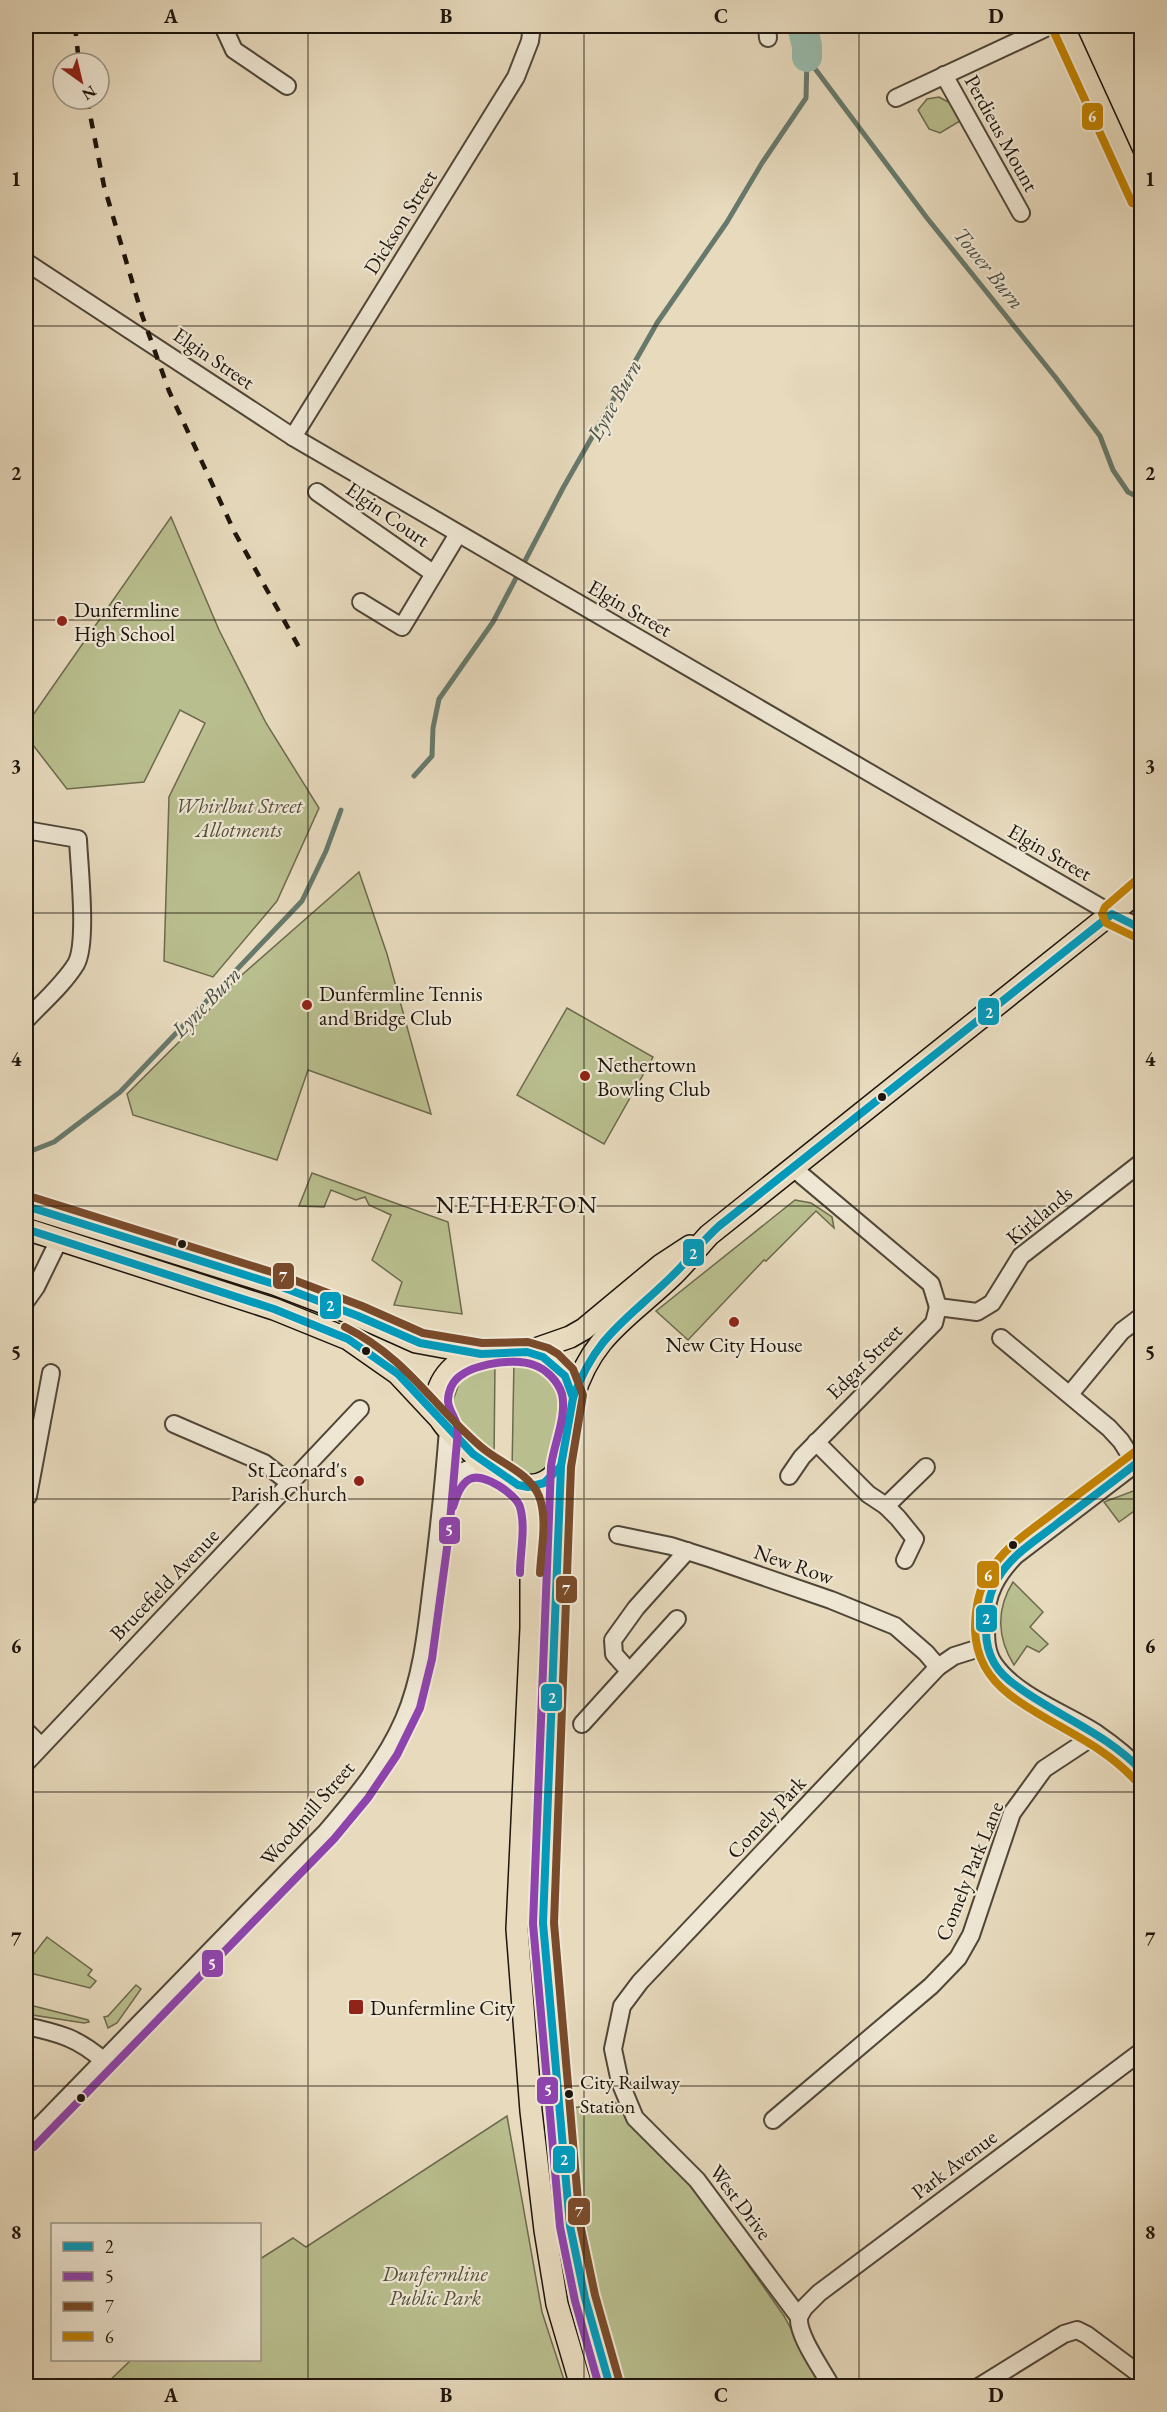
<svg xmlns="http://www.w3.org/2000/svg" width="1167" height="2412" viewBox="0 0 1167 2412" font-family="'EB Garamond',serif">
  <rect width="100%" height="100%" fill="#e7dabd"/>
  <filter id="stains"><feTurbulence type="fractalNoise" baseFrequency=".00333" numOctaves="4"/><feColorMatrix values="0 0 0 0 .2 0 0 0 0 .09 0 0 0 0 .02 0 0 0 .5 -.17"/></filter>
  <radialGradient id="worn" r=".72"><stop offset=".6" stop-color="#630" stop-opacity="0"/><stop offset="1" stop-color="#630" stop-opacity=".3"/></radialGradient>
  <g fill="#b9be8e" stroke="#6c6a4d" stroke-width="1.5">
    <path d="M939,97L950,103L960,121L940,133L929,129L918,110L927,99Z"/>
    <path d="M171,517L219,630L266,723L319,808L277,901L213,977L164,961L169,797L205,723L180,710L144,782L67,789L26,736V725Z"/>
    <path d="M359,872L387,954L431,1114L308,1070L277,1160L133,1115L127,1094L199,1022L227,988Z"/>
    <path d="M567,1008L653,1057L604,1144L517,1095Z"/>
    <path d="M312,1173L448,1222L462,1314L394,1305L402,1282L372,1260L391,1215L369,1205L365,1197L356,1200L331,1190L324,1207L299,1206Z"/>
    <path d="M795,1200L811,1203L832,1217L834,1228L816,1211L766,1261L764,1260L688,1340L656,1311Z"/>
    <path d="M514,1359L524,1360L557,1377L563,1395L556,1442L550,1461L542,1472L529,1477L512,1471Z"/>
    <path d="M495,1361L494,1461L464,1431L450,1409L461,1378L475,1364Z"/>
    <path d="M1141,1488V1506L1119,1522L1104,1502Z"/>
    <path d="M1013,1582L1043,1612L1030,1627L1048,1644L1039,1652L1027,1646L1014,1665C997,1638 996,1609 1013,1582Z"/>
    <path d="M47,1937L92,1970L88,1975L96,1981L90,1988L30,1973L26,1988V1964Z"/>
    <path d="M136,1985L141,1989L117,2023L108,2028L104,2017L108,2016Z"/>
    <path d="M26,2004L88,2020L89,2022L84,2023L26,2014Z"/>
    <path d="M615,2102L632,2125L692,2185L784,2316L822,2386H624L606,2332L574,2164L572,2108Z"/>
    <path d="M507,2116L542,2312L566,2386H104L131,2360H260V2259L293,2238L306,2247Z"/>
  </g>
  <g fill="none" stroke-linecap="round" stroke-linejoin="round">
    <g stroke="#67796c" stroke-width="5">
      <path d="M807,58L927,218L1056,378L1100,436L1113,470L1128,492L1142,499"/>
      <path d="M414,776L432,756L433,728L439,699L493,622L563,488L657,323L727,222L762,163L806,98L807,57"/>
      <path d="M26,1153L54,1142L120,1092L302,901L326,851L341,810"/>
    </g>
    <path stroke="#98bbac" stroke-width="30" d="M802,26L807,46V57"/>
    <defs>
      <g id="minor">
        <path d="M223,26L234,50L287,86"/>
        <path d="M767,26L768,38"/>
        <path d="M944,75L1021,213"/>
        <path d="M896,98L1050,26"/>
        <path d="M26,262L293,437L1112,914L1142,929"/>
        <path d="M293,437L516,77L530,41L532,26"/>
        <path d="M317,492L433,573"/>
        <path d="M361,602L402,627L458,534"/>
        <path d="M26,830L78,839C79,866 88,943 76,964C63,985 42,1003 26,1020"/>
        <path d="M792,1167L931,1284L938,1307L977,1312L992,1303L1021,1256L1142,1162"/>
        <path d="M26,1301L36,1287L59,1240"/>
        <path d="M1001,1338L1109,1428L1121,1441L1135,1463"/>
        <path d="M1070,1394L1122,1331L1142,1316"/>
        <path d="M174,1424L264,1463L291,1484"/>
        <path d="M816,1442L868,1494L886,1506L926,1467"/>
        <path d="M1142,1459L1015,1556C997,1575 986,1593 986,1620C986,1636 985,1651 994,1664C1016,1696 1065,1713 1096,1733C1112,1744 1129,1757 1142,1772"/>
        <path d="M789,1476L802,1457L934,1323L938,1307"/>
        <path d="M446,1493C454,1472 471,1462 494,1470"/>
        <path d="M26,1498L28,1496L51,1373"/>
        <path d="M886,1506L898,1518L915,1539L905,1560"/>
        <path d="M618,1535L671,1546L715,1560L831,1600L895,1626L926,1653L938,1667"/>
        <path d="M629,1671L614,1654L613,1640L636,1608L687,1551"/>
        <path d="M582,1724L677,1619"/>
        <path d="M26,1731L41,1746"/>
        <path d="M26,1763L360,1409"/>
        <path d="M26,2026C59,2033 78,2038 104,2061"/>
        <path d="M773,2120L931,1986L958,1958L971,1935L1012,1813L1044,1769L1097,1734"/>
        <path d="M26,2140L326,1832C356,1797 386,1761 404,1719C421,1679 426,1636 431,1593C438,1538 444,1484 448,1429"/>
        <path d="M799,2317L804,2308L819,2293L1142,2051"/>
        <path d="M831,2386C822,2369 797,2335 799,2317L697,2180L635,2118L620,2082L613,2049L622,2006L640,1982L938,1667L954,1656L986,1646"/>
        <path d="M980,2386L1064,2334L1077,2330L1087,2335L1142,2376"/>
      </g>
      <g id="major">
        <path d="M1063,26L1142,199"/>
        <path d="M26,1206L274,1284L358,1316L416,1342L481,1354"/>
        <path d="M26,1229L274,1309L348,1339L398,1374L441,1420"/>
        <path d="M527,1352C548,1357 570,1373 573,1397C574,1411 568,1428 566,1442C564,1449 564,1458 561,1465C559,1471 552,1478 546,1481C517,1498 484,1464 464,1445C457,1438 448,1431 442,1422C426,1396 446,1365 472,1356C489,1351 509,1353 527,1352Z"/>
        <path d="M527,1352L570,1337L584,1329L661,1265L690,1246"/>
        <path d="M573,1398C591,1336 628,1318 671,1277C685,1264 696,1249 709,1235L1142,889"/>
        <path d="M561,1466L543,1923L570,2226L585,2298L610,2386"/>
        <path d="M518,1485L530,1502L531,1514V1628L517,1929L531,2111L545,2230L557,2304L581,2386"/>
      </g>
    </defs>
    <use href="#minor" stroke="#504638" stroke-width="20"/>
    <use href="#major" stroke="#1e150c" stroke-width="24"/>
    <use href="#minor" stroke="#efe7d4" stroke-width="16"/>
    <use href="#major" stroke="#e7dabd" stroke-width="21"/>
    <g stroke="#1e150c" stroke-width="4.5" stroke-dasharray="10 10" stroke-linecap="butt">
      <path d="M75,26L79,63"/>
      <path d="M87,99L104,186L142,315L169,391L235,533L300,649"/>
    </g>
    <defs>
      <g id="bus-1">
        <path d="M26,1206L274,1284L358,1316L420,1343L481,1354L527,1352L543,1357L565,1376L573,1398L561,1466L544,1483L528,1487L518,1485L473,1454L398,1374L348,1339L274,1309L26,1229"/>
        <path d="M573,1398C596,1335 626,1321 671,1277C688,1261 701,1242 719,1226L1112,914L1142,929"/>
        <path d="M1142,1459C1114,1481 1086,1502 1058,1523C1037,1540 1012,1554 998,1578C988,1594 986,1612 986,1630C986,1656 997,1673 1018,1687C1059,1717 1106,1733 1142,1771"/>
        <path d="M561,1466L543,1923L570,2226L585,2298L610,2386"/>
      </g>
      <g id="bus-2">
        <path d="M453,1507C456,1498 460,1484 470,1479C483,1472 516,1494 520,1507C526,1527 520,1552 520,1573"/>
        <path d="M34,2147L334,1839L368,1798L397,1755L420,1708L432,1659L449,1533L458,1430C456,1413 442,1408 451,1387C461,1364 513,1357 534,1365C546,1369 558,1381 562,1394C567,1416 554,1444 551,1466L533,1924L560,2227L575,2301L599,2386"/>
      </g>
      <g id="bus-3">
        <path d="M29,1196L278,1274L362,1306L423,1333L482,1343L528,1342L548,1348L558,1354L573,1369L583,1395L571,1467L554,1923L580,2224L595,2295L620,2383"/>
        <path d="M345,1327C408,1359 430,1403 480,1446C499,1463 529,1472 539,1496C548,1519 541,1550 540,1573"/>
      </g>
      <g id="bus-4">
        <path d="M1053,30L1132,203"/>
        <path d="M1135,881L1105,907L1102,914L1106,923L1137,938"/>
        <path d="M1134,1779C1099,1741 1051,1726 1010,1695C988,1678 976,1658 975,1630C975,1609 978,1590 989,1573C1004,1547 1029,1532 1052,1514C1080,1493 1108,1472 1136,1451"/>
      </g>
    </defs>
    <use href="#bus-1" stroke="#efe7d4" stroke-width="12"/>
    <use href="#bus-2" stroke="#efe7d4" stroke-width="12"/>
    <use href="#bus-3" stroke="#efe7d4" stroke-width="12"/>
    <use href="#bus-4" stroke="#efe7d4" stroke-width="12"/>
    <use href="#bus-1" stroke="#039abb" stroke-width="8"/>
    <use href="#bus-2" stroke="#8e44ad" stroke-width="8"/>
    <use href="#bus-3" stroke="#7a4b2a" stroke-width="8"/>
    <use href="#bus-4" stroke="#c18203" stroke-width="8"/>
  </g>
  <path fill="none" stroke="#1e150c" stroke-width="1.5" stroke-opacity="0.55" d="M308,26V2386M584,26V2386M859,26V2386M26,326H1142M26,620H1142M26,913H1142M26,1206H1142M26,1499H1142M26,1792H1142M26,2086H1142"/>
  <g fill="#8f2418" stroke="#efe7d4" stroke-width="2">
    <circle cx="62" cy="621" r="6"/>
    <circle cx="307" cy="1005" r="6"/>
    <circle cx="585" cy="1076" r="6"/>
    <circle cx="734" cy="1322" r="6"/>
    <circle cx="359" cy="1481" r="6"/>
    <rect x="348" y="1999" width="16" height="16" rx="3"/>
  </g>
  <g fill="#1e150c" stroke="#efe7d4" stroke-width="2">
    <circle cx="882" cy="1097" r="5"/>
    <circle cx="182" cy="1244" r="5"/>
    <circle cx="366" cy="1351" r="5"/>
    <circle cx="1013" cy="1545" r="5"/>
    <circle cx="569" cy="2094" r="5"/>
    <circle cx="81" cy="2098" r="5"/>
  </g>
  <g text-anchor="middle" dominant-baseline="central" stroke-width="4.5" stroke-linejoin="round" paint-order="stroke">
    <g font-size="20" fill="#1e150c" stroke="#efe7d4" text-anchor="start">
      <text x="580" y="2082">City Railway<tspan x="580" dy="24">Station</tspan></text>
    </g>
    <g font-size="21" fill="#1e150c" stroke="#efe7d4">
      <text transform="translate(1002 133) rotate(61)">Perdieus Mount</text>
      <text transform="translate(400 222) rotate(-58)">Dickson Street</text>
      <text transform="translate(214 358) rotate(34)">Elgin Street</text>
      <text transform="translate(388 514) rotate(35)">Elgin Court</text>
      <text transform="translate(630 608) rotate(30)">Elgin Street</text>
      <text transform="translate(1050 852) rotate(30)">Elgin Street</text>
      <text transform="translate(1039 1215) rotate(-40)">Kirklands</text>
      <text transform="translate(864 1361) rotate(-45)">Edgar Street</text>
      <text transform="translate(794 1564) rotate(19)">New Row</text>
      <text transform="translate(164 1584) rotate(-46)">Brucefield Avenue</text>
      <text transform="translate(307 1813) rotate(-49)">Woodmill Street</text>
      <text transform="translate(766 1817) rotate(-47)">Comely Park</text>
      <text transform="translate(969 1871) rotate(-68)">Comely Park Lane</text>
      <text transform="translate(954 2164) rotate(-37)">Park Avenue</text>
      <text transform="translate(741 2202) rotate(53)">West Drive</text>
    </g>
    <g font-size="21" fill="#1e150c" stroke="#efe7d4" text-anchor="start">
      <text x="74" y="609">Dunfermline<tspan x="74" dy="24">High School</tspan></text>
      <text x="319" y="993">Dunfermline Tennis<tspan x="319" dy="24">and Bridge Club</tspan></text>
      <text x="597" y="1064">Nethertown<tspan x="597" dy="24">Bowling Club</tspan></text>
      <text x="734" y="1344" text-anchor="middle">New City House</text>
      <text x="347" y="1469" text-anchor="end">St Leonard's<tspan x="347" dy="24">Parish Church</tspan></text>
      <text x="370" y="2007">Dunfermline City</text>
    </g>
    <g font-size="21" font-style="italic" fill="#54503a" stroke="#efe7d4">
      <text x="239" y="805">Whirlbut Street<tspan x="239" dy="24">Allotments</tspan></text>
      <text x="435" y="2273">Dunfermline<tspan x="435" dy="24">Public Park</tspan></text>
    </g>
    <g font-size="22" font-style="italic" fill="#494f44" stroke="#efe7d4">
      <text transform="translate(989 268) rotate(51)">Tower Burn</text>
      <text transform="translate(614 400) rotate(-61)">Lyne Burn</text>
      <text transform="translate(206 1002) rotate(-46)">Lyne Burn</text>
    </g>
    <g font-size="24" letter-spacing="1.5" fill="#1e150c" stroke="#efe7d4">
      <text x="517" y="1204">NETHERTON</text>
    </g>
  </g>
  <g stroke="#efe7d4" stroke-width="2">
    <rect x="1081" y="102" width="23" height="29" rx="6" fill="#c18203"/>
    <rect x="977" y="997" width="23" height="29" rx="6" fill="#039abb"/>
    <rect x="682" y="1238" width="23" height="29" rx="6" fill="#039abb"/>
    <rect x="272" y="1262" width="23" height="28" rx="6" fill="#7a4b2a"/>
    <rect x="319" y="1291" width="23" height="29" rx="6" fill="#039abb"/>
    <rect x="438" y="1516" width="23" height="29" rx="6" fill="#8e44ad"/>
    <rect x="976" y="1560" width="24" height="29" rx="6" fill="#c18203"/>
    <rect x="555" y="1575" width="23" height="29" rx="6" fill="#7a4b2a"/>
    <rect x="975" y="1604" width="23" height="29" rx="6" fill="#039abb"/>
    <rect x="540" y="1683" width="23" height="29" rx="6" fill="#039abb"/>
    <rect x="201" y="1949" width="23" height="29" rx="6" fill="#8e44ad"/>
    <rect x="536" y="2076" width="23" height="29" rx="6" fill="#8e44ad"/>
    <rect x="552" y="2145" width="24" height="29" rx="6" fill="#039abb"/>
    <rect x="567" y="2197" width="24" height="29" rx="6" fill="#7a4b2a"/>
  </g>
  <g font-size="16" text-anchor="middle" font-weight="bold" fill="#fff">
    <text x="1092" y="122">6</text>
    <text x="989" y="1018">2</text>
    <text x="693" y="1259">2</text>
    <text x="283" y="1282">7</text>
    <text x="330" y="1311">2</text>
    <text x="449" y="1536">5</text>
    <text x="988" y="1581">6</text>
    <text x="566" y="1595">7</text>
    <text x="986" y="1624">2</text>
    <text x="552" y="1703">2</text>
    <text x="212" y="1970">5</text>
    <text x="548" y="2096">5</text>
    <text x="564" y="2165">2</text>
    <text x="579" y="2217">7</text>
  </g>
  <rect width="1167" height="2412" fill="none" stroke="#e7dabd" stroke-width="66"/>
  <rect x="51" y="2223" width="210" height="138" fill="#efe7d4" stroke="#9b9384" stroke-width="1.5"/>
  <rect x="63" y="2242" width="30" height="9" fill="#039abb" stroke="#9b9384" stroke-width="1.5"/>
  <text x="105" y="2253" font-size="18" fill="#1e150c">2</text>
  <rect x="63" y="2272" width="30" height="9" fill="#8e44ad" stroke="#9b9384" stroke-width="1.5"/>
  <text x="105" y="2283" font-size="18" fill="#1e150c">5</text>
  <rect x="63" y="2302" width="30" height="9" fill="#7a4b2a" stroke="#9b9384" stroke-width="1.5"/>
  <text x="105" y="2313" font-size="18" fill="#1e150c">7</text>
  <rect x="63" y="2332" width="30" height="9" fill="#c18203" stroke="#9b9384" stroke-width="1.5"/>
  <text x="105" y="2343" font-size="18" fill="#1e150c">6</text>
  <g transform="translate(81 81) rotate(146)"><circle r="28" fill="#efe7d4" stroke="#9b9384" stroke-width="1.5"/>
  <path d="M0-4.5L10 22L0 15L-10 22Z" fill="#8f2418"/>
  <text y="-9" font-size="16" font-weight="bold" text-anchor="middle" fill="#1e150c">N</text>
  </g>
  <rect x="33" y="33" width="1101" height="2346" fill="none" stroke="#1e150c" stroke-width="2"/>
  <g font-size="20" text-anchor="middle" font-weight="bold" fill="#1e150c">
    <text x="171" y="23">A</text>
    <text x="446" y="23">B</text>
    <text x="721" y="23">C</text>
    <text x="996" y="23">D</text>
    <text x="16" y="186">1</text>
    <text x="1150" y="186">1</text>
    <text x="16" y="480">2</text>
    <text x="1150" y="480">2</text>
    <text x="16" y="773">3</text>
    <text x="1150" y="773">3</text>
    <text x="16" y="1066">4</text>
    <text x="1150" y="1066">4</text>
    <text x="16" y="1359">5</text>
    <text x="1150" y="1359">5</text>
    <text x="16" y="1653">6</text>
    <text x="1150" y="1653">6</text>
    <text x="16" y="1946">7</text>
    <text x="1150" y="1946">7</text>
    <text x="16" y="2239">8</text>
    <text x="1150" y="2239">8</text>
    <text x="171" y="2402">A</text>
    <text x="446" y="2402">B</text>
    <text x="721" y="2402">C</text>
    <text x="996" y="2402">D</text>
  </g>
  <rect width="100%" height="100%" filter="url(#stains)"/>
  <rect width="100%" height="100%" fill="url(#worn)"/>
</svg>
